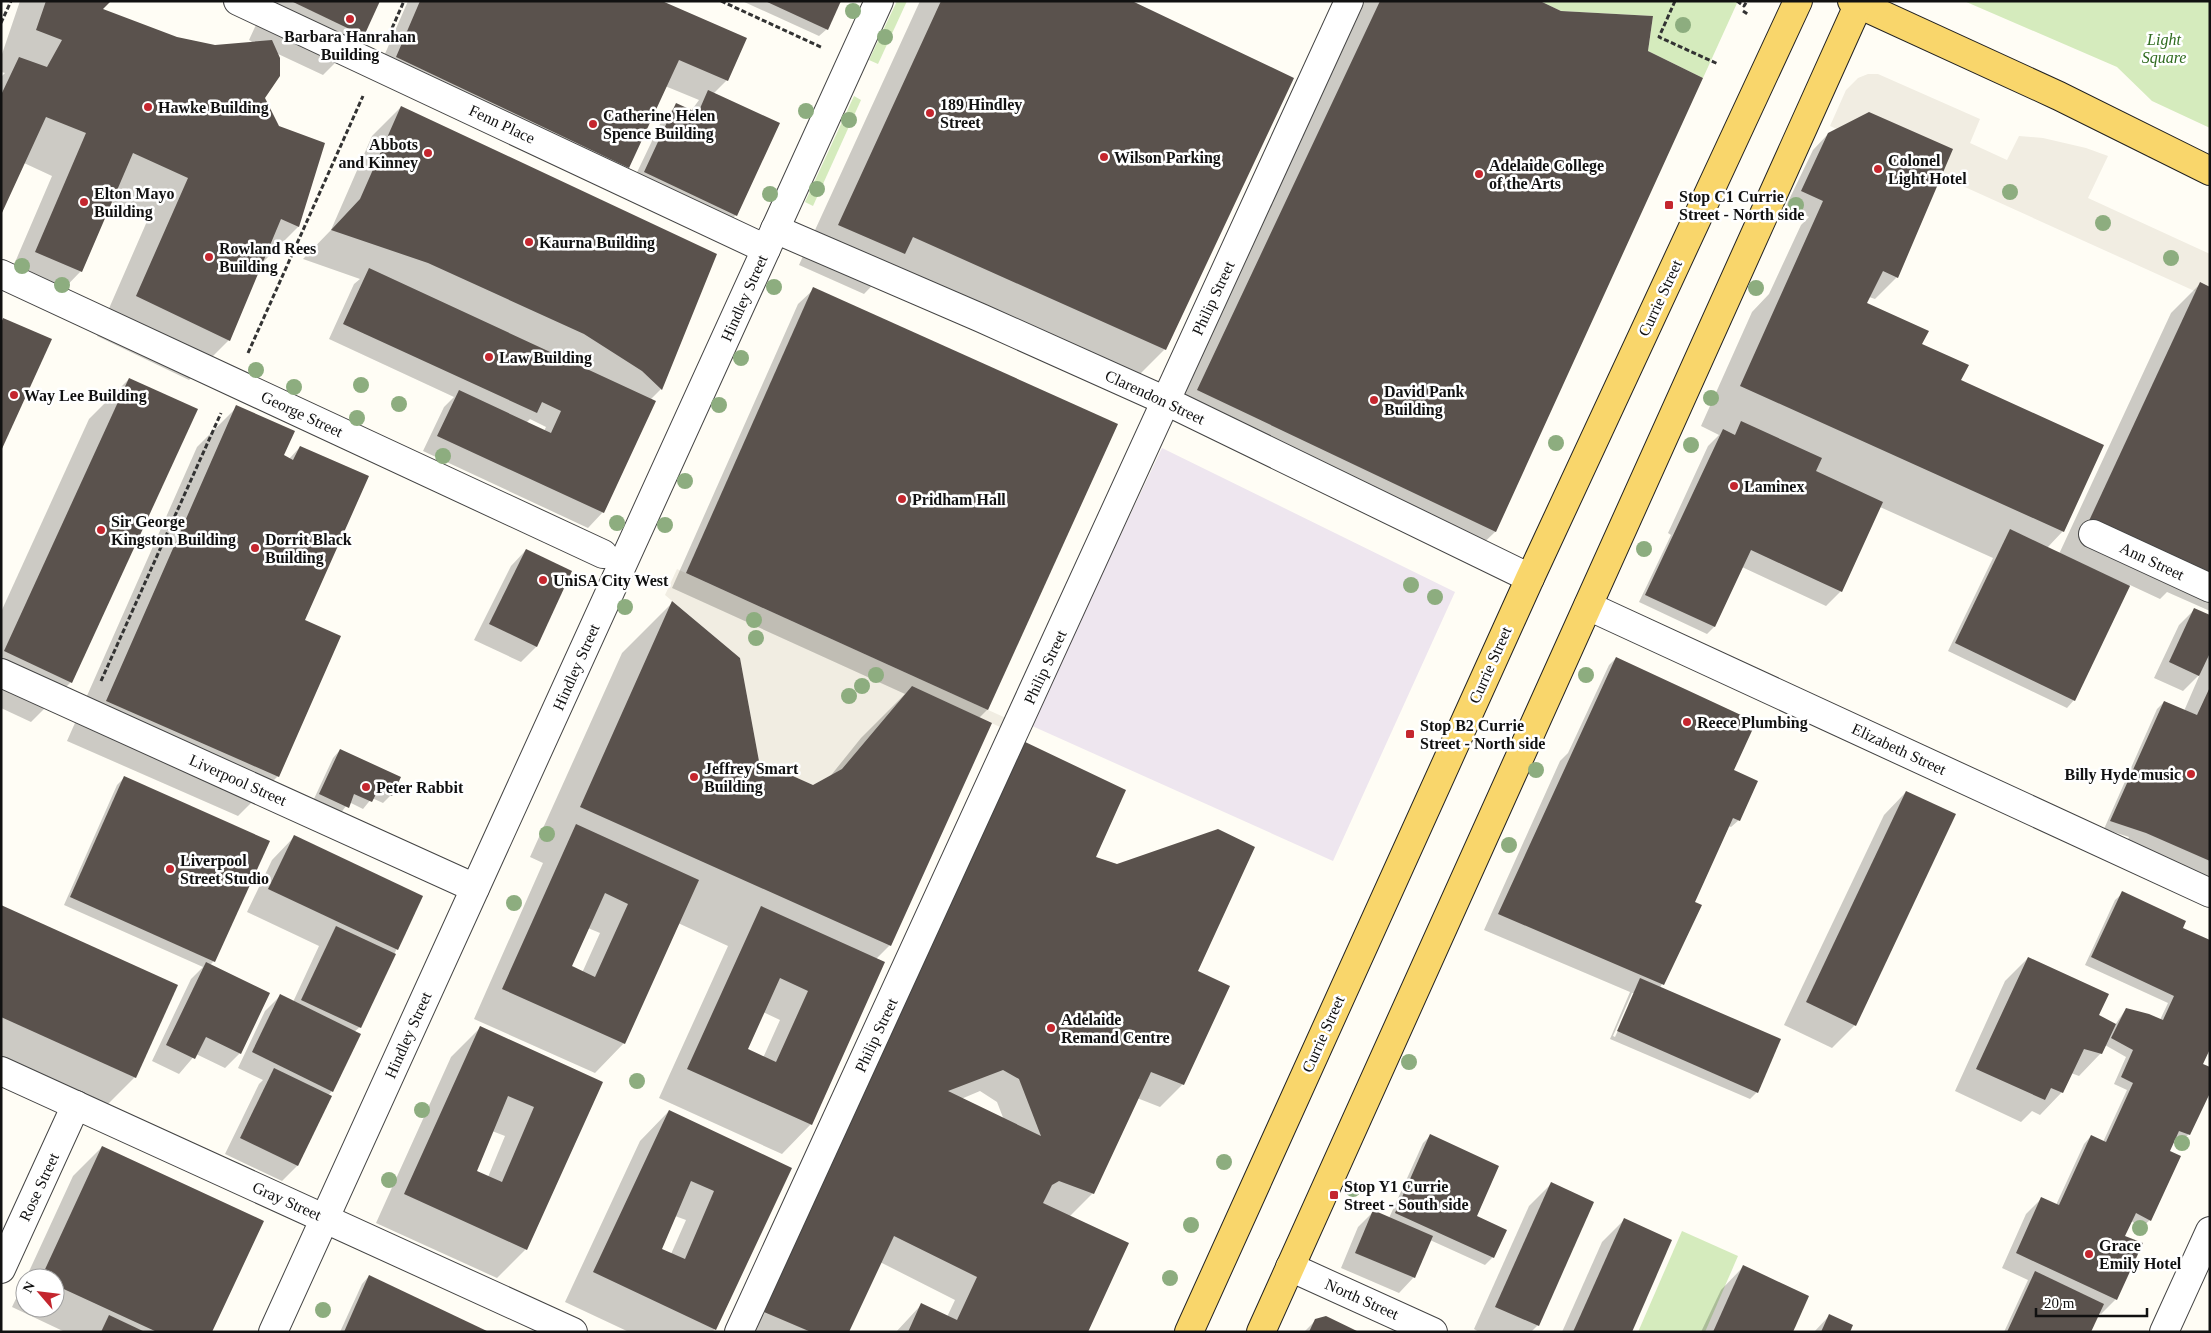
<svg xmlns="http://www.w3.org/2000/svg" width="2211" height="1333" viewBox="0 0 2211 1333" font-family="Georgia,serif">
  <rect width="100%" height="100%" fill="#fffdf5"/>
  <path fill="#eee6ef" d="M1162,448L1455,592L1333,861L1030,725Z"/>
  <g fill="#d5ebbd">
    <path d="M897,1H907L878,64L869,60Z"/>
    <path d="M1540,1H1738L1703,78L1648,51L1653,16L1561,11Z"/>
    <path d="M1964,1H2210V128L2152,101L2117,67Z"/>
    <path d="M854,96L861,100L813,206L805,202Z"/>
    <path d="M1682,1231L1738,1256L1705,1332H1638Z"/>
  </g>
  <g fill="#f1ede2">
    <path d="M1868,74H1878L1980,119L1970,143L2007,160L2019,136L2043,138L2086,148L2108,156L2088,198L2210,254V298L1830,126L1846,90L1858,78Z"/>
    <path d="M677,569L1019,724L1015,734L912,686L842,769L813,785L759,761L740,658L665,595Z"/>
  </g>
  <g fill="#0003" fill-rule="evenodd">
    <path d="M20,1H110L101,10L177,38L215,46L254,43L249,40L267,1H379L363,35L323,75L276,53L263,98L278,127L323,144L298,227L261,264L229,340L189,380L97,336L148,219L111,202L81,271L52,301L7,281L52,176L24,163L1,212V77L5,73L1,72V57Z"/>
    <path d="M408,1H659L727,80L713,94L736,215L721,230L630,187L662,120L677,105L691,111L699,100L665,86L628,167L605,189L374,79Z"/>
    <path d="M742,1H839L827,29L819,36Z"/>
    <path d="M920,1H1129L1165,349L1136,378L889,268L864,294L799,265Z"/>
    <path d="M1365,1H1537L1702,78L1495,532L1472,554L1175,412Z"/>
    <path d="M401,107L715,254L661,389L651,399L603,512L588,528L423,451L444,407L454,397L329,339L354,284L360,279L303,259L331,230L372,136ZM530,419L546,427L544,431L526,423Z"/>
    <path d="M1828,134L1897,277L1875,299L1869,297L1866,303L1921,345L1959,381L2063,531L2047,548L2059,554L2171,313L2200,284L2210,288V611L2167,592L2160,599L2130,585L2074,700L2067,708L1948,651L1993,558L1880,507L1841,591L1826,606L1742,567L1714,627L1707,634L1639,602L1671,535L1668,533L1708,446L1719,435L1701,426L1752,312L1769,294L1801,225L1809,217L1786,206L1813,150Z"/>
    <path d="M814,289L1117,425L987,710L979,718L890,945L876,959L811,1124L782,1154L659,1098L728,946L678,923L624,1043L595,1073L474,1019L543,863L530,857L622,653L672,603L758,762L813,786L828,779L861,738L905,694L672,588L798,304ZM588,928L600,933L582,973L570,967ZM763,1012L780,1020L763,1058L747,1050Z"/>
    <path d="M129,379L71,682L31,722L1,708V612L89,419Z"/>
    <path d="M237,407L282,456L289,459L300,447L304,621L278,776L238,816L67,741L197,447Z"/>
    <path d="M526,550L571,572L536,647L521,662L474,640L511,566Z"/>
    <path d="M2194,610L2207,656L2210,654V902L2118,862L2129,837L2104,829L2157,709L2164,702L2184,711L2200,674L2183,691L2154,678L2179,625Z"/>
    <path d="M1616,658L1732,771L1739,820L1731,827L1728,826L1693,902L1701,906L1660,988L1757,1092L1750,1099L1610,1039L1630,992L1484,930L1560,761L1568,753L1609,665ZM1632,993H1635L1615,1037L1613,1036Z"/>
    <path d="M340,750L399,777L391,795L383,803L372,798L363,809L349,802L340,814L313,801L333,758Z"/>
    <path d="M999,764L1094,857L1196,972L1228,986L1183,1084L1160,1107L1137,1098L1093,1193L1069,1217L1087,1332H896L921,1305L947,1317L955,1300L880,1262L848,1332H744ZM980,1091L997,1102L1004,1120L961,1099Z"/>
    <path d="M125,777L214,961L210,965L240,1053L225,1068L196,1054L179,1074L152,1061L191,979L203,967L64,905L117,785Z"/>
    <path d="M1906,792L1855,1025L1832,1048L1784,1025L1884,815Z"/>
    <path d="M294,837L421,897L360,1027L354,1032L332,1091L328,1096L330,1097L297,1166L282,1181L225,1154L259,1084L263,1080L238,1068L265,1011L280,996L293,1002L319,946L247,912L272,860Z"/>
    <path d="M2123,893L2181,928L2201,1064L2189,1134L2181,1142L2174,1139L2168,1152L2150,1220L2142,1227L2131,1221L2124,1236L2116,1299L2101,1314L2099,1313L2090,1332H2004L2028,1280L2002,1268L2026,1214L2042,1198L2056,1205L2084,1144L2091,1136L2103,1142L2127,1090L2114,1084L2126,1057L2105,1045L2101,1053L2079,1076L2071,1073L2062,1092L2040,1115L2032,1111L2021,1122L1955,1091L2005,981L2028,958L2098,1015L2115,1025L2126,1009L2160,1020L2168,1003L2085,965L2115,900Z"/>
    <path d="M1,907L135,1077L106,1106L1,1059Z"/>
    <path d="M480,1028L601,1082L526,1249L497,1278L376,1223L451,1057ZM492,1131L505,1136L488,1177L475,1172Z"/>
    <path d="M669,1111L790,1169L713,1332H629L565,1302L640,1141ZM675,1216L686,1220L671,1254L661,1250Z"/>
    <path d="M1430,1136L1475,1216L1505,1230L1493,1257L1485,1265L1430,1240L1414,1277L1399,1293L1341,1268L1358,1227L1373,1212L1389,1218L1423,1143Z"/>
    <path d="M102,1147L211,1332H65L12,1307L25,1280V1308H55V1278H26L73,1176Z"/>
    <path d="M1551,1184L1538,1325L1531,1332H1479L1474,1329L1529,1206Z"/>
    <path d="M1624,1220L1630,1332H1562L1602,1242Z"/>
    <path d="M1743,1267L1792,1332H1701L1721,1290Z"/>
    <path d="M369,1276L486,1332H340L362,1284Z"/>
    <path d="M1829,1316L1849,1332H1814Z"/>
    <path d="M1316,1320L1357,1332H1304Z"/>
  </g>
  <g fill="#5a524d" fill-rule="evenodd">
    <path d="M46,1H111L103,9L177,37L215,45L272,40L280,58V76L265,98L279,126L325,143L299,227L281,219L230,341L136,296L188,178L133,153L82,272L35,252L86,133L46,117L1,215V95L19,57L47,67L62,40L36,30Z"/>
    <path d="M291,1H380L364,36Z"/>
    <path d="M420,1H662L747,38L728,81L679,60L629,168L396,57Z"/>
    <path d="M765,1H841L828,30Z"/>
    <path d="M941,1H1132L1294,78L1166,350L913,237L905,254L838,225Z"/>
    <path d="M1380,1H1540L1561,11L1653,16L1648,51L1703,78L1496,532L1197,390Z"/>
    <path d="M708,90L780,123L737,216L644,172L676,103L698,113Z"/>
    <path d="M401,106L717,254L662,390L642,371L584,334L428,263L331,230L360,199Z"/>
    <path d="M1869,112L1953,149L1898,278L1883,271L1867,303L1929,331L1922,344L1969,365L1961,380L2104,445L2064,532L1740,386L1823,201L1801,191L1828,133Z"/>
    <path d="M369,268L656,401L604,513L437,436L459,390L551,433L561,411L542,402L537,413L343,324Z"/>
    <path d="M2200,282L2210,287V579L2088,523Z"/>
    <path d="M813,287L1118,424L988,710L686,573Z"/>
    <path d="M3,318L52,339L1,451V323Z"/>
    <path d="M129,378L198,409L72,683L4,651Z"/>
    <path d="M236,405L295,431L284,455L293,460L300,446L369,476L305,620L341,636L279,777L106,701Z"/>
    <path d="M1741,421L1822,458L1816,471L1883,502L1842,592L1751,550L1715,627L1645,595L1723,429L1735,435Z"/>
    <path d="M2010,529L2130,586L2075,701L1955,643Z"/>
    <path d="M526,549L572,571L537,647L489,624Z"/>
    <path d="M672,601L740,658L759,761L813,785L842,769L912,686L992,723L891,946L580,807Z"/>
    <path d="M2194,608L2210,615V653L2199,676L2169,662Z"/>
    <path d="M1616,657L1756,722L1734,770L1758,781L1740,821L1733,818L1695,902L1702,905L1664,985L1498,914Z"/>
    <path d="M2210,687V861L2146,833L2110,821L2164,701L2197,715Z"/>
    <path d="M1021,740L1126,790L1096,857L1117,864L1218,829L1255,847L1198,971L1230,986L1184,1085L1151,1072L1094,1194L1059,1181L1052,1185L1043,1203L1129,1243L1088,1332H908L921,1303L957,1320L977,1277L894,1236L849,1332H811L764,1312ZM1003,1070L1019,1079L1041,1136L948,1091Z"/>
    <path d="M340,749L401,777L392,796L378,790L372,802L354,794L349,808L319,794Z"/>
    <path d="M124,776L270,841L215,962L70,897Z"/>
    <path d="M1906,791L1956,814L1856,1026L1806,1002Z"/>
    <path d="M576,824L699,880L625,1044L502,989ZM605,893L628,904L595,977L572,966Z"/>
    <path d="M294,835L423,896L398,950L268,889Z"/>
    <path d="M2122,891L2186,921L2183,928L2210,940V1049L2203,1064L2210,1067V1093L2190,1135L2179,1131L2170,1151L2181,1156L2151,1221L2136,1213L2125,1236L2143,1243L2117,1300L2016,1253L2041,1197L2059,1205L2091,1135L2106,1142L2133,1083L2121,1077L2133,1050L2111,1038L2126,1008L2149,1014L2163,1020L2174,996L2091,957Z"/>
    <path d="M1,905L178,985L136,1078L1,1017Z"/>
    <path d="M761,906L885,962L812,1125L687,1069ZM780,978L808,991L776,1062L748,1049Z"/>
    <path d="M336,926L396,954L361,1028L301,1000Z"/>
    <path d="M2028,957L2109,994L2099,1015L2116,1024L2102,1054L2084,1049L2063,1093L2051,1088L2045,1100L1976,1069Z"/>
    <path d="M206,962L270,993L241,1054L206,1037L195,1059L166,1045Z"/>
    <path d="M1640,978L1781,1039L1758,1093L1617,1031Z"/>
    <path d="M280,994L361,1034L333,1092L252,1052Z"/>
    <path d="M480,1026L603,1082L527,1250L404,1194ZM508,1096L534,1107L502,1182L477,1171Z"/>
    <path d="M274,1068L332,1096L298,1166L240,1138Z"/>
    <path d="M669,1110L792,1168L716,1330L593,1272ZM691,1181L714,1191L685,1259L662,1249Z"/>
    <path d="M1430,1134L1499,1166L1477,1216L1507,1230L1494,1258L1395,1213Z"/>
    <path d="M102,1146L264,1221L212,1332H157L55,1285V1278H41Z"/>
    <path d="M1551,1182L1594,1202L1539,1326L1495,1307Z"/>
    <path d="M1373,1210L1433,1236L1415,1278L1355,1253Z"/>
    <path d="M1624,1218L1672,1240L1632,1332H1573Z"/>
    <path d="M1743,1265L1809,1296L1793,1332H1713Z"/>
    <path d="M2035,1271L2104,1304L2091,1332H2007Z"/>
    <path d="M369,1275L489,1332H344Z"/>
    <path d="M1829,1314L1853,1325L1850,1332H1821Z"/>
    <path d="M109,1315L145,1332H101Z"/>
    <path d="M1326,1316L1359,1332H1309L1315,1319Z"/>
  </g>
  <g fill="none" stroke-linecap="round" stroke-linejoin="round">
    <defs>
      <g id="minor">
        <path d="M238,1L766,249"/>
        <path d="M775,229L981,318L1166,401L1530,578"/>
        <path d="M1,274L603,554"/>
        <path d="M2093,534L2210,588"/>
        <path d="M1588,606L2210,893"/>
        <path d="M1,673L475,888"/>
        <path d="M1,1071L573,1332"/>
        <path d="M1290,1267L1433,1332"/>
        <path d="M1,1269L76,1105"/>
        <path d="M273,1332L879,1"/>
        <path d="M739,1332L1349,1"/>
        <path d="M2164,1332L2210,1231"/>
      </g>
      <g id="major">
        <path d="M1852,1L2059,96L2210,171"/>
        <path d="M1189,1332L1530,578L1798,1"/>
        <path d="M1261,1332L1860,1"/>
      </g>
    </defs>
    <use href="#minor" stroke="#444" stroke-width="30"/>
    <use href="#major" stroke="#222" stroke-width="30"/>
    <g stroke="#333" stroke-width="3" stroke-dasharray="5 2.5" stroke-linecap="butt">
      <path d="M721,1L823,48"/>
      <path d="M1675,1L1659,37L1718,64"/>
      <path d="M1737,1L1744,6L1747,1"/>
      <path d="M1743,11L1749,15"/>
      <path d="M1,23L11,1"/>
      <path d="M389,35L404,1"/>
      <path d="M248,353L363,96"/>
      <path d="M101,681L221,413"/>
    </g>
    <use href="#minor" stroke="#fff" stroke-width="28"/>
    <use href="#major" stroke="#f9d66b" stroke-width="28"/>
  </g>
  <g fill="#8dad7f">
    <circle cx="853" cy="11" r="8"/>
    <circle cx="1683" cy="25" r="8"/>
    <circle cx="885" cy="37" r="8"/>
    <circle cx="806" cy="111" r="8"/>
    <circle cx="849" cy="120" r="8"/>
    <circle cx="817" cy="189" r="8"/>
    <circle cx="2010" cy="192" r="8"/>
    <circle cx="770" cy="194" r="8"/>
    <circle cx="1796" cy="205" r="8"/>
    <circle cx="2103" cy="223" r="8"/>
    <circle cx="2171" cy="258" r="8"/>
    <circle cx="22" cy="266" r="8"/>
    <circle cx="62" cy="285" r="8"/>
    <circle cx="774" cy="287" r="8"/>
    <circle cx="1756" cy="288" r="8"/>
    <circle cx="741" cy="358" r="8"/>
    <circle cx="256" cy="370" r="8"/>
    <circle cx="361" cy="385" r="8"/>
    <circle cx="294" cy="387" r="8"/>
    <circle cx="1711" cy="398" r="8"/>
    <circle cx="399" cy="404" r="8"/>
    <circle cx="719" cy="405" r="8"/>
    <circle cx="357" cy="418" r="8"/>
    <circle cx="1556" cy="443" r="8"/>
    <circle cx="1691" cy="445" r="8"/>
    <circle cx="443" cy="456" r="8"/>
    <circle cx="685" cy="481" r="8"/>
    <circle cx="617" cy="523" r="8"/>
    <circle cx="665" cy="525" r="8"/>
    <circle cx="1644" cy="549" r="8"/>
    <circle cx="1411" cy="585" r="8"/>
    <circle cx="1435" cy="597" r="8"/>
    <circle cx="625" cy="607" r="8"/>
    <circle cx="754" cy="620" r="8"/>
    <circle cx="756" cy="638" r="8"/>
    <circle cx="876" cy="675" r="8"/>
    <circle cx="1586" cy="675" r="8"/>
    <circle cx="862" cy="686" r="8"/>
    <circle cx="849" cy="696" r="8"/>
    <circle cx="1536" cy="770" r="8"/>
    <circle cx="547" cy="834" r="8"/>
    <circle cx="1509" cy="845" r="8"/>
    <circle cx="514" cy="903" r="8"/>
    <circle cx="1409" cy="1062" r="8"/>
    <circle cx="637" cy="1081" r="8"/>
    <circle cx="422" cy="1110" r="8"/>
    <circle cx="2182" cy="1143" r="8"/>
    <circle cx="1224" cy="1162" r="8"/>
    <circle cx="389" cy="1180" r="8"/>
    <circle cx="1353" cy="1189" r="8"/>
    <circle cx="1191" cy="1225" r="8"/>
    <circle cx="2140" cy="1228" r="8"/>
    <circle cx="1170" cy="1278" r="8"/>
    <circle cx="323" cy="1310" r="8"/>
  </g>
  <g fill="#c4262e" stroke="#fff" stroke-width="2">
    <circle cx="350" cy="19" r="5"/>
    <circle cx="148" cy="107" r="5"/>
    <circle cx="930" cy="113" r="5"/>
    <circle cx="593" cy="124" r="5"/>
    <circle cx="428" cy="153" r="5"/>
    <circle cx="1104" cy="157" r="5"/>
    <circle cx="1878" cy="169" r="5"/>
    <circle cx="1479" cy="174" r="5"/>
    <circle cx="84" cy="202" r="5"/>
    <rect x="1664" y="200" width="10" height="10" rx="2.5"/>
    <circle cx="529" cy="242" r="5"/>
    <circle cx="209" cy="257" r="5"/>
    <circle cx="489" cy="357" r="5"/>
    <circle cx="14" cy="395" r="5"/>
    <circle cx="1374" cy="400" r="5"/>
    <circle cx="1734" cy="486" r="5"/>
    <circle cx="902" cy="499" r="5"/>
    <circle cx="101" cy="530" r="5"/>
    <circle cx="255" cy="548" r="5"/>
    <circle cx="543" cy="580" r="5"/>
    <circle cx="1687" cy="722" r="5"/>
    <rect x="1405" y="729" width="10" height="10" rx="2.5"/>
    <circle cx="2191" cy="774" r="5"/>
    <circle cx="694" cy="777" r="5"/>
    <circle cx="366" cy="787" r="5"/>
    <circle cx="170" cy="869" r="5"/>
    <circle cx="1051" cy="1028" r="5"/>
    <rect x="1329" y="1190" width="10" height="10" rx="2.5"/>
    <circle cx="2089" cy="1254" r="5"/>
  </g>
  <g text-anchor="middle" dominant-baseline="central" stroke-width="5" stroke-linejoin="round" paint-order="stroke">
    <g font-size="16" font-weight="bold" fill="#111" stroke="#fff" text-anchor="start">
      <text x="350" y="36" text-anchor="middle">Barbara Hanrahan<tspan x="350" dy="18">Building</tspan></text>
      <text x="940" y="104">189 Hindley<tspan x="940" dy="18">Street</tspan></text>
      <text x="158" y="107">Hawke Building</text>
      <text x="603" y="115">Catherine Helen<tspan x="603" dy="18">Spence Building</tspan></text>
      <text x="418" y="144" text-anchor="end">Abbots<tspan x="418" dy="18">and Kinney</tspan></text>
      <text x="1114" y="157">Wilson Parking</text>
      <text x="1888" y="160">Colonel<tspan x="1888" dy="18">Light Hotel</tspan></text>
      <text x="1489" y="165">Adelaide College<tspan x="1489" dy="18">of the Arts</tspan></text>
      <text x="94" y="193">Elton Mayo<tspan x="94" dy="18">Building</tspan></text>
      <text x="1679" y="196">Stop C1 Currie<tspan x="1679" dy="18">Street - North side</tspan></text>
      <text x="539" y="242">Kaurna Building</text>
      <text x="219" y="248">Rowland Rees<tspan x="219" dy="18">Building</tspan></text>
      <text x="499" y="357">Law Building</text>
      <text x="1384" y="391">David Pank<tspan x="1384" dy="18">Building</tspan></text>
      <text x="24" y="395">Way Lee Building</text>
      <text x="1744" y="486">Laminex</text>
      <text x="912" y="499">Pridham Hall</text>
      <text x="111" y="521">Sir George<tspan x="111" dy="18">Kingston Building</tspan></text>
      <text x="265" y="539">Dorrit Black<tspan x="265" dy="18">Building</tspan></text>
      <text x="553" y="580">UniSA City West</text>
      <text x="1697" y="722">Reece Plumbing</text>
      <text x="1420" y="725">Stop B2 Currie<tspan x="1420" dy="18">Street - North side</tspan></text>
      <text x="704" y="768">Jeffrey Smart<tspan x="704" dy="18">Building</tspan></text>
      <text x="2181" y="774" text-anchor="end">Billy Hyde music</text>
      <text x="376" y="787">Peter Rabbit</text>
      <text x="180" y="860">Liverpool<tspan x="180" dy="18">Street Studio</tspan></text>
      <text x="1061" y="1019">Adelaide<tspan x="1061" dy="18">Remand Centre</tspan></text>
      <text x="1344" y="1186">Stop Y1 Currie<tspan x="1344" dy="18">Street - South side</tspan></text>
      <text x="2099" y="1245">Grace<tspan x="2099" dy="18">Emily Hotel</tspan></text>
    </g>
    <g font-size="16" font-style="italic" fill="#2f6b1f" stroke="#fff">
      <text x="2164" y="39">Light<tspan x="2164" dy="18">Square</tspan></text>
    </g>
    <g font-size="16" fill="#111" stroke="#fff">
      <text transform="translate(502 124) rotate(25)">Fenn Place</text>
      <text transform="translate(744 298) rotate(-66)">Hindley Street</text>
      <text transform="translate(1213 298) rotate(-65)">Philip Street</text>
      <text transform="translate(1660 298) rotate(-65)">Currie Street</text>
      <text transform="translate(1155 397) rotate(25)">Clarendon Street</text>
      <text transform="translate(302 414) rotate(25)">George Street</text>
      <text transform="translate(2152 561) rotate(25)">Ann Street</text>
      <text transform="translate(1490 665) rotate(-66)">Currie Street</text>
      <text transform="translate(576 667) rotate(-66)">Hindley Street</text>
      <text transform="translate(1045 667) rotate(-65)">Philip Street</text>
      <text transform="translate(1899 749) rotate(25)">Elizabeth Street</text>
      <text transform="translate(238 780) rotate(24)">Liverpool Street</text>
      <text transform="translate(1323 1034) rotate(-66)">Currie Street</text>
      <text transform="translate(408 1035) rotate(-66)">Hindley Street</text>
      <text transform="translate(876 1035) rotate(-65)">Philip Street</text>
      <text transform="translate(39 1187) rotate(-65)">Rose Street</text>
      <text transform="translate(287 1201) rotate(24)">Gray Street</text>
      <text transform="translate(1362 1299) rotate(24)">North Street</text>
    </g>
  </g>
  <rect width="2211" height="1333" fill="none" stroke="#111111" stroke-width="5"/>
  <g transform="translate(40 1293) rotate(298)"><circle r="24" fill="#ffffff" stroke="#a0a0a0"/>
  <path d="M0-4L9 19L0 12L-9 19Z" fill="#c4262e"/>
  <text y="-8" font-size="14" font-weight="bold" text-anchor="middle" fill="#111111">N</text>
  </g>
  <path d="M2036 1308v8h111v-8" fill="none" stroke="#111111" stroke-width="2.5"/>
  <text x="2044" y="1308" font-size="15" fill="#111111" stroke="#ffffff" stroke-width="4" paint-order="stroke">20 m</text>
</svg>
